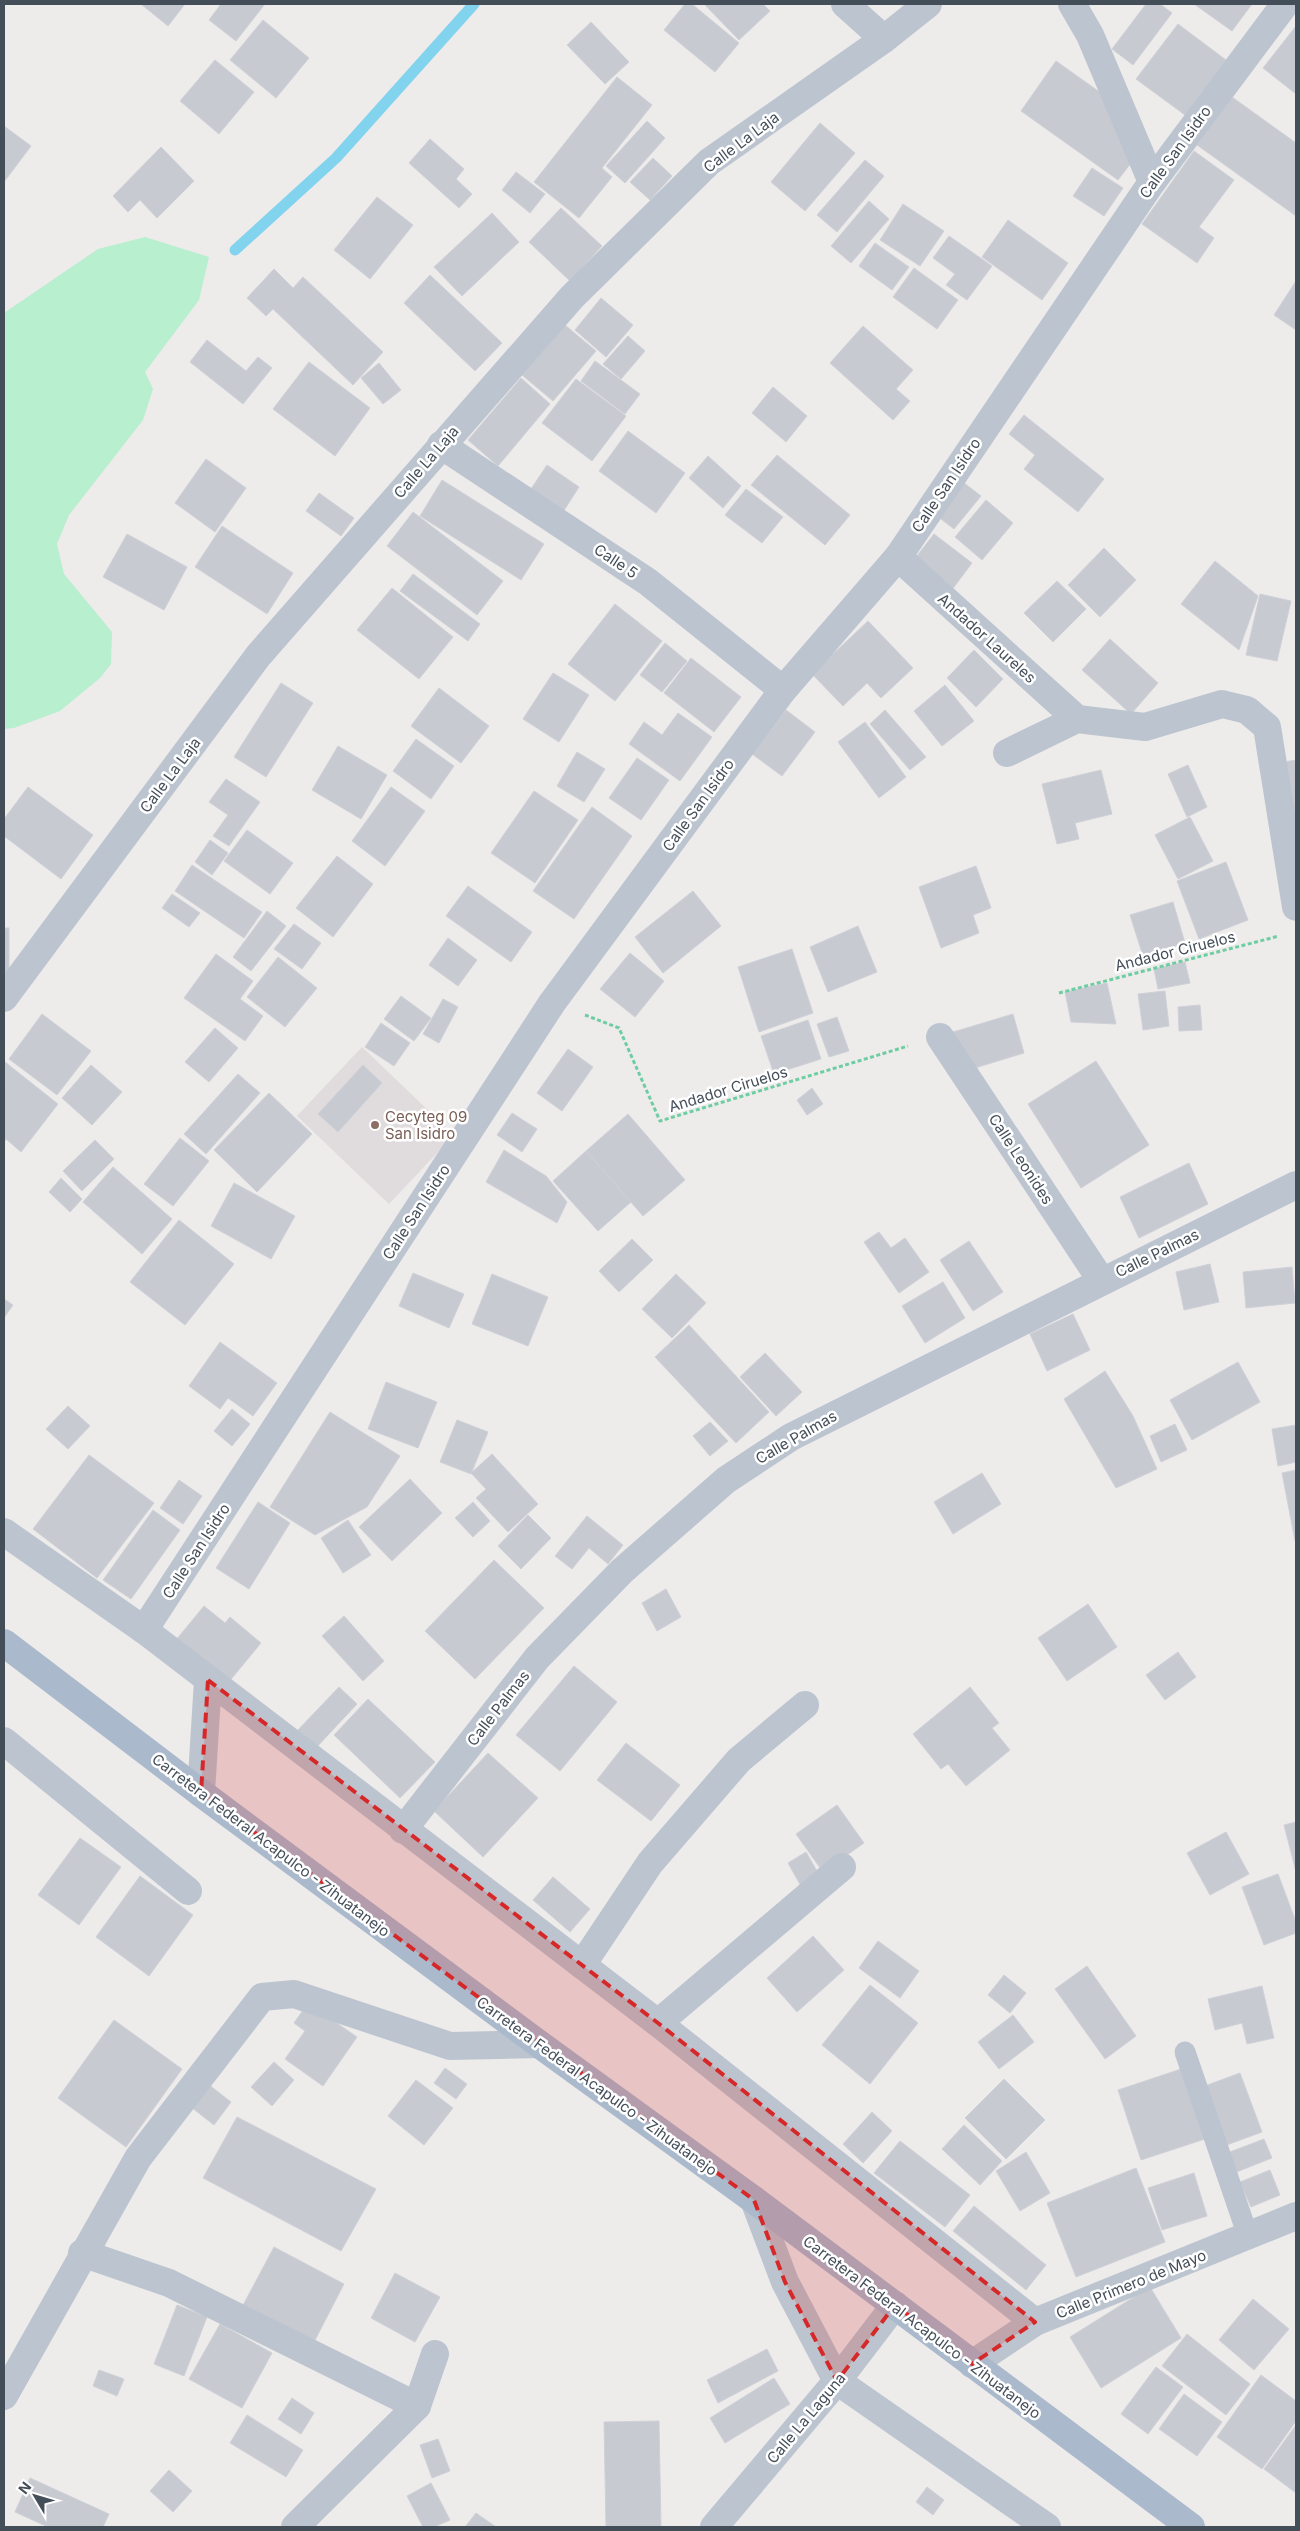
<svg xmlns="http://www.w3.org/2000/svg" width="1300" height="2531" viewBox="0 0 1300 2531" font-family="Inter,sans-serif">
  <rect width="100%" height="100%" fill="#eeebeb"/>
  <path fill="#e0dcdd" d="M362,1047L454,1135L389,1204L297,1116Z"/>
  <path fill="#b7efcf" d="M145,237L209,257L199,300L145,372L153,389L143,420L69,515L57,544L64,574L112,632L111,664L100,678L60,711L14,728L4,729V313L98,249Z"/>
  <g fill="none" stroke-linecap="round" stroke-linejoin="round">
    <path stroke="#82d3ed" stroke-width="11" d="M235,250L336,158L474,4"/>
  </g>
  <g fill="#c8cad1" stroke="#cfd1d8">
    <path d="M141,4H185L168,26Z"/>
    <path d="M221,4H265L236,41L209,20Z"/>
    <path d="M685,4H692L739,43L715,72L664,30Z"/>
    <path d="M704,4H763L770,11L739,40Z"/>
    <path d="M1146,4H1160L1172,13L1133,65L1112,49Z"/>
    <path d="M1194,4H1252L1232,31Z"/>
    <path d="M263,20L309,58L276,98L230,60Z"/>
    <path d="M591,22L629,62L605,84L567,45Z"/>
    <path d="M1178,24L1226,60L1185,115L1136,79Z"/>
    <path d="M1296,26V94L1263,68Z"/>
    <path d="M215,60L254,92L219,134L180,101Z"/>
    <path d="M1056,61L1101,93L1131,163L1118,180L1021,111Z"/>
    <path d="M617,77L652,105L602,168L612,177L579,218L534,182Z"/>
    <path d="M1232,97L1296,143V216L1197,145Z"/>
    <path d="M647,121L665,138L625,183L606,166Z"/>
    <path d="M820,123L855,153L805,211L771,182Z"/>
    <path d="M4,126L31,146L4,182Z"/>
    <path d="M430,139L464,169L456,179L472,194L459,208L409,163Z"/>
    <path d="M161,147L194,181L157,218L140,200L128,212L113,196Z"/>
    <path d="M1194,151L1234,180L1199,227L1214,238L1197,263L1142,224Z"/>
    <path d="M653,158L672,176L650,200L630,182Z"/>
    <path d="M865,160L884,176L837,232L817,215Z"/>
    <path d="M1092,168L1123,188L1104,216L1073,196Z"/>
    <path d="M516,172L545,194L530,213L502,190Z"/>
    <path d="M377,197L413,225L370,279L334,250Z"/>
    <path d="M869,201L889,219L851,263L831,246Z"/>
    <path d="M903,204L944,231L920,266L880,240Z"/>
    <path d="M561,208L602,246L570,281L529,242Z"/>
    <path d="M492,213L519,242L462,296L434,267Z"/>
    <path d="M1008,220L1068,263L1042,300L982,257Z"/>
    <path d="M949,236L992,266L967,300L946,285L955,274L933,258Z"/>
    <path d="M875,243L909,267L892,290L859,266Z"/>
    <path d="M914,268L958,300L937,329L893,297Z"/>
    <path d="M274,269L293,288L303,277L383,352L353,385L273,309L266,316L247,298Z"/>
    <path d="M430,275L502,343L475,371L404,303Z"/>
    <path d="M1296,281V330L1274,315Z"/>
    <path d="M601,298L633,325L606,357L575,330Z"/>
    <path d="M565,325L596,351L553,401L522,375Z"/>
    <path d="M863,326L913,370L896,389L910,401L893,420L830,363Z"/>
    <path d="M628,336L645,351L621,379L603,364Z"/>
    <path d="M207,340L246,371L258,357L272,368L243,404L190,362Z"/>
    <path d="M595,361L640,394L625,414L581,381Z"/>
    <path d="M309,362L370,408L335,456L273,409Z"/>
    <path d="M379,363L401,390L383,404L361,378Z"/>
    <path d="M521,378L550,404L498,466L468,440Z"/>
    <path d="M576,379L626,416L592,461L542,423Z"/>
    <path d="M773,387L807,416L786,442L752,413Z"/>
    <path d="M1024,415L1104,479L1078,512L1024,469L1035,455L1009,434Z"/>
    <path d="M628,431L685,473L656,513L599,471Z"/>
    <path d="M777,455L850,515L825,545L751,485Z"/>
    <path d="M708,456L741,486L723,508L689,478Z"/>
    <path d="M206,459L246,488L215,532L175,503Z"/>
    <path d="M547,465L579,487L563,512L531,489Z"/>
    <path d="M959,479L981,496L954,529L932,512Z"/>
    <path d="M442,480L544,544L521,580L420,516Z"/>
    <path d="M746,489L783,517L762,543L725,515Z"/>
    <path d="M319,493L354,518L341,536L306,511Z"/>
    <path d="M986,500L1013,523L982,560L955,537Z"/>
    <path d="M413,512L503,581L477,615L387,546Z"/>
    <path d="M222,526L293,573L267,614L195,567Z"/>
    <path d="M127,534L187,567L164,610L103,577Z"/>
    <path d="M934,534L972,563L951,591L913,561Z"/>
    <path d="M1104,548L1136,580L1100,617L1068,585Z"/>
    <path d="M1215,561L1258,596L1239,650L1181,604Z"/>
    <path d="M413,574L480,624L468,641L400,591Z"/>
    <path d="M1057,581L1086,609L1053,642L1024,613Z"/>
    <path d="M392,588L453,637L419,679L357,630Z"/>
    <path d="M1260,594L1291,601L1277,661L1246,655Z"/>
    <path d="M615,604L662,641L615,701L568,664Z"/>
    <path d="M868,621L913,668L881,698L867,683L843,706L812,674Z"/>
    <path d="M1110,639L1158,683L1131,714L1082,670Z"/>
    <path d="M665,643L687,661L662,692L640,675Z"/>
    <path d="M974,650L1003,679L976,707L947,678Z"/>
    <path d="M691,658L741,697L714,732L664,693Z"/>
    <path d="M553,673L589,695L559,742L523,719Z"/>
    <path d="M281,683L313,703L266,777L234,757Z"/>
    <path d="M945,685L974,721L942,746L914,711Z"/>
    <path d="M439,688L489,726L461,763L411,726Z"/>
    <path d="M786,710L815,732L782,776L752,754Z"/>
    <path d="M885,710L926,757L910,770L870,724Z"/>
    <path d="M678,713L712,737L680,781L629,744L644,722L662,735Z"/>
    <path d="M865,722L906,777L879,798L838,742Z"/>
    <path d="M416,739L454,766L431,799L393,771Z"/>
    <path d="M338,746L387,775L361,819L312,790Z"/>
    <path d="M577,752L605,769L584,802L557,786Z"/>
    <path d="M637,758L669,780L641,820L609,798Z"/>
    <path d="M1296,760V812L1292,813L1284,762Z"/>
    <path d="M1188,765L1207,807L1187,817L1168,774Z"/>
    <path d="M1101,770L1112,814L1075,823L1079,839L1057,844L1042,784Z"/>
    <path d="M226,779L260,802L229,846L213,836L228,815L209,802Z"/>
    <path d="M28,787L93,835L61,879L4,836V819Z"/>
    <path d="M391,787L425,811L385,866L352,841Z"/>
    <path d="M534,791L578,820L535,883L491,853Z"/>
    <path d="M592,807L632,836L574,919L533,891Z"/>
    <path d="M1190,817L1213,861L1178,879L1155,835Z"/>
    <path d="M247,830L293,863L270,894L224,861Z"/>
    <path d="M210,840L228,853L212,875L195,862Z"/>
    <path d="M337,856L373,884L333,937L296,908Z"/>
    <path d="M1226,862L1248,920L1199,939L1177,881Z"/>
    <path d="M192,865L262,912L244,938L175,891Z"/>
    <path d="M976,866L991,908L973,915L979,933L941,948L919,887Z"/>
    <path d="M468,886L532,932L511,962L446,916Z"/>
    <path d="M693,891L721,926L663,973L635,937Z"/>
    <path d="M172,894L200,913L189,927L162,908Z"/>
    <path d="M1173,902L1185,943L1143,956L1130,915Z"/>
    <path d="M267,911L286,926L251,971L233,957Z"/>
    <path d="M294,924L321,943L302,969L274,949Z"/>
    <path d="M858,926L877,972L828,992L810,947Z"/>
    <rect x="4" y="928" width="5" height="48"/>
    <path d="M448,938L477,960L458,986L429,965Z"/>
    <path d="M792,949L813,1013L759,1032L738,967Z"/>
    <path d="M630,953L664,981L635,1017L600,989Z"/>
    <path d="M216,954L253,981L240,999L263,1016L245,1041L184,998Z"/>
    <path d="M278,957L317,988L285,1027L247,997Z"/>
    <path d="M1185,962L1190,983L1158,989L1154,969Z"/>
    <path d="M1107,983L1116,1024L1071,1022L1065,992Z"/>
    <path d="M1165,991L1169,1026L1143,1030L1138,994Z"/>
    <path d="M401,996L431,1018L414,1041L384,1019Z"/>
    <path d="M443,999L458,1007L439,1043L423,1034Z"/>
    <path d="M1200,1005L1202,1030L1179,1031L1178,1007Z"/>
    <path d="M42,1014L91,1051L57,1095L9,1059Z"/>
    <path d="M1013,1014L1024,1053L975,1068L953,1032Z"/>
    <path d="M837,1017L849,1051L829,1057L817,1024Z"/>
    <path d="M808,1020L821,1059L774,1074L761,1036Z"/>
    <path d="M381,1023L410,1043L394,1066L365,1047Z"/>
    <path d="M215,1028L238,1048L209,1082L185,1062Z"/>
    <path d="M568,1049L593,1067L562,1111L537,1093Z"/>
    <path d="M1096,1061L1149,1145L1081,1188L1028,1104Z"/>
    <path d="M5,1062L58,1104L21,1152L6,1139L4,1142Z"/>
    <path d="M91,1065L122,1092L92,1125L62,1098Z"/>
    <path d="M363,1065L382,1083L338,1132L318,1114Z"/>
    <path d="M238,1074L260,1093L206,1154L184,1134Z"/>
    <path d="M812,1088L823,1104L807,1115L797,1100Z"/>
    <path d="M269,1093L312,1134L257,1192L214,1150Z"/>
    <path d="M512,1113L537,1129L522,1152L497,1135Z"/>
    <path d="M628,1114L685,1180L643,1216L586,1151Z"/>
    <path d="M180,1138L209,1161L173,1206L144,1184Z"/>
    <path d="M95,1140L114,1159L82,1191L63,1171Z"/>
    <path d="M504,1150L546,1176L567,1202L557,1223L486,1182Z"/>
    <path d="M586,1151L631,1202L598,1231L553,1181Z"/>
    <path d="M1189,1163L1208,1204L1139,1238L1120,1197Z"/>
    <path d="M113,1167L172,1219L142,1254L83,1202Z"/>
    <path d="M61,1178L82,1199L70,1212L49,1192Z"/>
    <path d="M234,1183L295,1216L271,1259L211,1226Z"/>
    <path d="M179,1220L234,1264L185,1325L130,1282Z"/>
    <path d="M879,1232L891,1248L905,1238L929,1272L899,1293L864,1242Z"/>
    <path d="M632,1239L653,1260L619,1292L599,1271Z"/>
    <path d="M969,1241L1003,1292L973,1311L940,1260Z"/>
    <path d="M1210,1264L1219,1302L1184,1310L1176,1272Z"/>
    <path d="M1292,1267L1295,1303L1246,1308L1243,1272Z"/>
    <path d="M413,1273L464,1294L449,1328L399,1306Z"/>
    <path d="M492,1274L548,1297L528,1346L472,1324Z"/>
    <path d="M676,1274L706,1303L672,1338L642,1309Z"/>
    <path d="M943,1282L965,1318L925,1343L902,1306Z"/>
    <path d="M4,1299L13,1305L4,1318Z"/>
    <path d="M1073,1314L1090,1350L1047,1371L1030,1334Z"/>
    <path d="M689,1325L769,1412L736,1443L655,1357Z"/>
    <path d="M220,1342L277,1383L253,1416L228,1398L220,1409L189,1386Z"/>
    <path d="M765,1353L802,1392L776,1416L740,1377Z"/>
    <path d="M1238,1362L1260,1402L1192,1440L1170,1400Z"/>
    <path d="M1105,1371L1133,1416L1157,1469L1116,1488L1064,1399Z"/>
    <path d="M386,1382L437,1402L418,1448L368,1429Z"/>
    <path d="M68,1406L90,1426L68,1449L46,1429Z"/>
    <path d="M232,1409L250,1424L232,1446L214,1431Z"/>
    <path d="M330,1412L400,1456L367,1507L315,1535L270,1507Z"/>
    <path d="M457,1420L488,1432L471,1474L440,1462Z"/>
    <path d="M710,1422L728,1441L710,1456L693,1436Z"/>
    <path d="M1175,1424L1187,1450L1161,1462L1150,1436Z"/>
    <path d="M1296,1425V1462L1278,1466L1272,1429Z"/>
    <path d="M492,1454L538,1504L508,1532L476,1498L486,1489L471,1473Z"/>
    <path d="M89,1455L154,1503L97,1578L33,1529Z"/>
    <path d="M1296,1470V1541H1295L1282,1473Z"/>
    <path d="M982,1473L1001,1504L953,1534L934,1502Z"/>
    <path d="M410,1479L442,1513L392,1561L359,1527Z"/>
    <path d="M179,1480L202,1496L183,1524L160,1508Z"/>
    <path d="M258,1502L290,1523L249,1589L216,1568Z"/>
    <path d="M473,1502L490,1521L473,1537L455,1518Z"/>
    <path d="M153,1510L180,1530L131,1599L103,1580Z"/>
    <path d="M528,1515L551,1538L521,1569L498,1546Z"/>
    <path d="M587,1516L623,1545L608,1564L589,1548L572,1569L555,1556Z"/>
    <path d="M348,1520L371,1555L343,1573L321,1538Z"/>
    <path d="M494,1560L544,1608L475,1679L425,1631Z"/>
    <path d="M666,1589L681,1617L657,1631L642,1603Z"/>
    <path d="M1088,1604L1117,1647L1067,1681L1038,1638Z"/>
    <path d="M204,1606L225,1623L230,1617L261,1643L228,1683L176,1640Z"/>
    <path d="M344,1616L384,1661L363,1681L322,1636Z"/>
    <path d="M1178,1652L1196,1677L1165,1700L1146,1675Z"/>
    <path d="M574,1666L617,1702L560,1771L516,1735Z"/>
    <path d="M339,1687L357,1704L315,1749L296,1732Z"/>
    <path d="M970,1687L999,1723L992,1728L1010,1750L966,1786L948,1764L941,1769L913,1734Z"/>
    <path d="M368,1699L435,1762L400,1798L334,1735Z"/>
    <path d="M626,1743L680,1785L651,1821L597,1780Z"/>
    <path d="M488,1753L538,1798L483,1857L434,1811Z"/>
    <path d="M837,1805L864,1843L823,1872L796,1834Z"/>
    <path d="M1296,1822V1872L1284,1825Z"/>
    <path d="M1226,1832L1249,1874L1210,1895L1187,1853Z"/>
    <path d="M80,1838L121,1867L79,1925L38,1895Z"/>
    <path d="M806,1852L821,1878L802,1888L788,1863Z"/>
    <path d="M1278,1874L1296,1922V1933L1264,1945L1242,1887Z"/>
    <path d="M140,1876L193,1915L149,1976L96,1937Z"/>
    <path d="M553,1877L590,1909L570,1932L533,1900Z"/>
    <path d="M813,1936L844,1970L797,2012L767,1978Z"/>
    <path d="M878,1941L919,1971L900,1998L859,1968Z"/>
    <path d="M1087,1966L1136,2036L1105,2059L1055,1989Z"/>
    <path d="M1004,1975L1026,1993L1010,2013L988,1995Z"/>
    <path d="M870,1985L918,2023L870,2084L822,2045Z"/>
    <path d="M1262,1986L1274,2038L1247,2044L1242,2023L1215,2030L1208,1999Z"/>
    <path d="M308,2003L357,2037L323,2086L285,2059L305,2031L294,2023Z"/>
    <path d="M1013,2015L1034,2042L999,2069L978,2042Z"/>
    <path d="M114,2020L182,2069L126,2147L58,2098Z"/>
    <path d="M274,2062L294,2080L272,2106L251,2087Z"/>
    <path d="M1187,2067L1211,2137L1141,2160L1118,2090Z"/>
    <path d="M445,2068L467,2084L456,2099L434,2083Z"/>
    <path d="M1240,2073L1262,2132L1224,2146L1202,2087Z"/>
    <path d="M1004,2079L1045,2120L1006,2159L965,2118Z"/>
    <path d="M416,2080L453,2108L424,2145L388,2116Z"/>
    <path d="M204,2081L231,2102L214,2125L187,2104Z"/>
    <path d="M872,2112L892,2131L863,2163L843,2144Z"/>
    <path d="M237,2117L376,2189L341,2251L203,2178Z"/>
    <path d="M964,2125L1002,2161L980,2185L942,2149Z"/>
    <path d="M1264,2139L1272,2158L1234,2173L1227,2153Z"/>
    <path d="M900,2141L970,2195L945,2227L874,2173Z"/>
    <path d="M1026,2152L1050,2193L1020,2211L996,2171Z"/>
    <path d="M1136,2168L1165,2242L1076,2277L1047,2203Z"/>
    <path d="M1270,2170L1280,2195L1251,2207L1240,2182Z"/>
    <path d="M1194,2173L1207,2216L1162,2230L1148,2188Z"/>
    <path d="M974,2206L1046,2265L1026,2290L953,2231Z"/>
    <path d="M274,2247L344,2284L312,2346L241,2309Z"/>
    <path d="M395,2273L440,2297L415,2342L371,2318Z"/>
    <path d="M1150,2287L1181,2338L1101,2388L1070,2337Z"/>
    <path d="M1253,2299L1289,2329L1254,2370L1219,2340Z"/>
    <path d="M177,2305L207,2317L184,2376L154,2364Z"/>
    <path d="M220,2324L272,2353L242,2408L189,2379Z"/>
    <path d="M1187,2334L1250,2384L1226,2415L1162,2366Z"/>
    <path d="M767,2349L778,2371L718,2403L707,2380Z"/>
    <path d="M1156,2367L1183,2387L1148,2434L1121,2414Z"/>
    <path d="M99,2370L124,2379L117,2396L93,2386Z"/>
    <path d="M1261,2375L1296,2401V2421L1262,2469L1217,2437Z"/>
    <path d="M774,2378L790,2404L725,2443L710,2418Z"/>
    <path d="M1184,2394L1222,2422L1197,2456L1159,2429Z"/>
    <path d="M292,2398L314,2413L301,2434L278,2419Z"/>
    <path d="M247,2415L303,2450L286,2477L230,2443Z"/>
    <path d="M659,2421L661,2527H606L604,2422Z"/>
    <path d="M1296,2425V2493L1264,2469Z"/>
    <path d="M438,2439L450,2471L432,2478L420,2445Z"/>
    <path d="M169,2470L192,2491L173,2512L150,2491Z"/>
    <path d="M30,2478L109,2514L103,2527H48L15,2512Z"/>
    <path d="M431,2483L450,2520L434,2527H423L407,2496Z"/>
    <path d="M927,2487L944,2500L933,2515L916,2502Z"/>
    <path d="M476,2513L496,2527H465Z"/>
  </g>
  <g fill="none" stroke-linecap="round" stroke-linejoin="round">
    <g stroke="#6ecda2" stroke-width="3" stroke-dasharray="4 2.5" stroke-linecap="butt">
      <path d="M1059,993L1279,936"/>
      <path d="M585,1015L619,1028L660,1121L908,1046"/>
    </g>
    <path stroke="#bcc5cf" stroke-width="21" d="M1185,2052L1248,2236"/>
    <g stroke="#bcc5cf" stroke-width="28">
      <path d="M845,4L884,39"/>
      <path d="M1072,4L1090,35L1152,182"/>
      <path d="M441,445L648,582L783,690"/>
      <path d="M898,557L1077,719"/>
      <path d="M1007,753L1077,719L1145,727L1222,704L1247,710L1267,727L1296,907"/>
      <path d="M4,998L258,656L572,297L709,162L884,39L928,4"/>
      <path d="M940,1037L1101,1280"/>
      <path d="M4,1532L144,1630L658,2023L1035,2322"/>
      <path d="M144,1630L552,1003L783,690L898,557L1152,182L1285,4"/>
      <path d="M4,1741L188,1891"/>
      <path d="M201,1793L208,1680"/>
      <path d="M403,1830L537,1658L622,1571L726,1480L791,1437L1296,1185"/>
      <path d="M582,1965L650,1863L739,1760L805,1705"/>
      <path d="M658,2023L842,1867"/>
      <path d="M754,2200L785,2282L837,2381L1047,2527"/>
      <path d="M82,2253L169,2283L417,2406"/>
      <path d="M4,2396L138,2158L262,1997L294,1994L450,2046L539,2044"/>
      <path d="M295,2527L417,2406L435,2354"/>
      <path d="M714,2527L837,2381L895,2305"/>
    </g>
    <path stroke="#bcc5cf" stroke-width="28" d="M972,2364L1035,2322L1296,2216"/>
    <path stroke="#aabacc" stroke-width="28" d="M4,1643L201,1793L539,2044L754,2200L1191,2527"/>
  </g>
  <path fill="#d62828" fill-opacity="0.2" stroke="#d62828" stroke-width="4" stroke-dasharray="10 6" stroke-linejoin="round" d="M208,1680L658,2023L1035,2322L972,2364L895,2305L837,2381L785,2282L754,2200L201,1793Z"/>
  <circle fill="#8d6e63" stroke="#fff" stroke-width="2" cx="375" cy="1125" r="5"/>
  <g text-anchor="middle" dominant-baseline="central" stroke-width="5" stroke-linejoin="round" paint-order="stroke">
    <g font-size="15" fill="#444e59" stroke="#fff">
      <text transform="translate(741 142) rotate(-37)">Calle La Laja</text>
      <text transform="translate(1175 152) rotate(-54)">Calle San Isidro</text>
      <text transform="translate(426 462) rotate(-49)">Calle La Laja</text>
      <text transform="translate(946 485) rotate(-56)">Calle San Isidro</text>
      <text transform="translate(616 561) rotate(34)">Calle 5</text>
      <text transform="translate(987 638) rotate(42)">Andador Laureles</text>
      <text transform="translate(170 775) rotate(-53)">Calle La Laja</text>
      <text transform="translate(698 805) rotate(-54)">Calle San Isidro</text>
      <text transform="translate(1175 951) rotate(-14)">Andador Ciruelos</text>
      <text transform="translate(728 1089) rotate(-17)">Andador Ciruelos</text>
      <text transform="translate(1021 1159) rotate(57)">Calle Leonides</text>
      <text transform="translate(416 1212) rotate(-57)">Calle San Isidro</text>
      <text transform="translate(1157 1253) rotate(-26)">Calle Palmas</text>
      <text transform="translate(796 1437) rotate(-30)">Calle Palmas</text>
      <text transform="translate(196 1551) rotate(-57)">Calle San Isidro</text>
      <text transform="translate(498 1708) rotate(-52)">Calle Palmas</text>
      <text transform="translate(271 1845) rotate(37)">Carretera Federal Acapulco - Zihuatanejo</text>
      <text transform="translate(597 2086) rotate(36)">Carretera Federal Acapulco - Zihuatanejo</text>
      <text transform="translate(1131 2284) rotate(-22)">Calle Primero de Mayo</text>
      <text transform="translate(922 2327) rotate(37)">Carretera Federal Acapulco - Zihuatanejo</text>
      <text transform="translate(806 2418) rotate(-50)">Calle La Laguna</text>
    </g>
    <g font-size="15" fill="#785e54" stroke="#fff" text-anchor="start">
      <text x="385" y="1116">Cecyteg 09<tspan x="385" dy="17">San Isidro</tspan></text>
    </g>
  </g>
  <rect width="1300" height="2531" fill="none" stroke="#444e59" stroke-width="10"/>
  <g transform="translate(35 2496) rotate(308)" stroke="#ffffff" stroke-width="4" paint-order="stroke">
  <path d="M0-4L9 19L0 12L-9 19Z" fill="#444e59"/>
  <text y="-8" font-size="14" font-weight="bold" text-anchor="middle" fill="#444e59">N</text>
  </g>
</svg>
